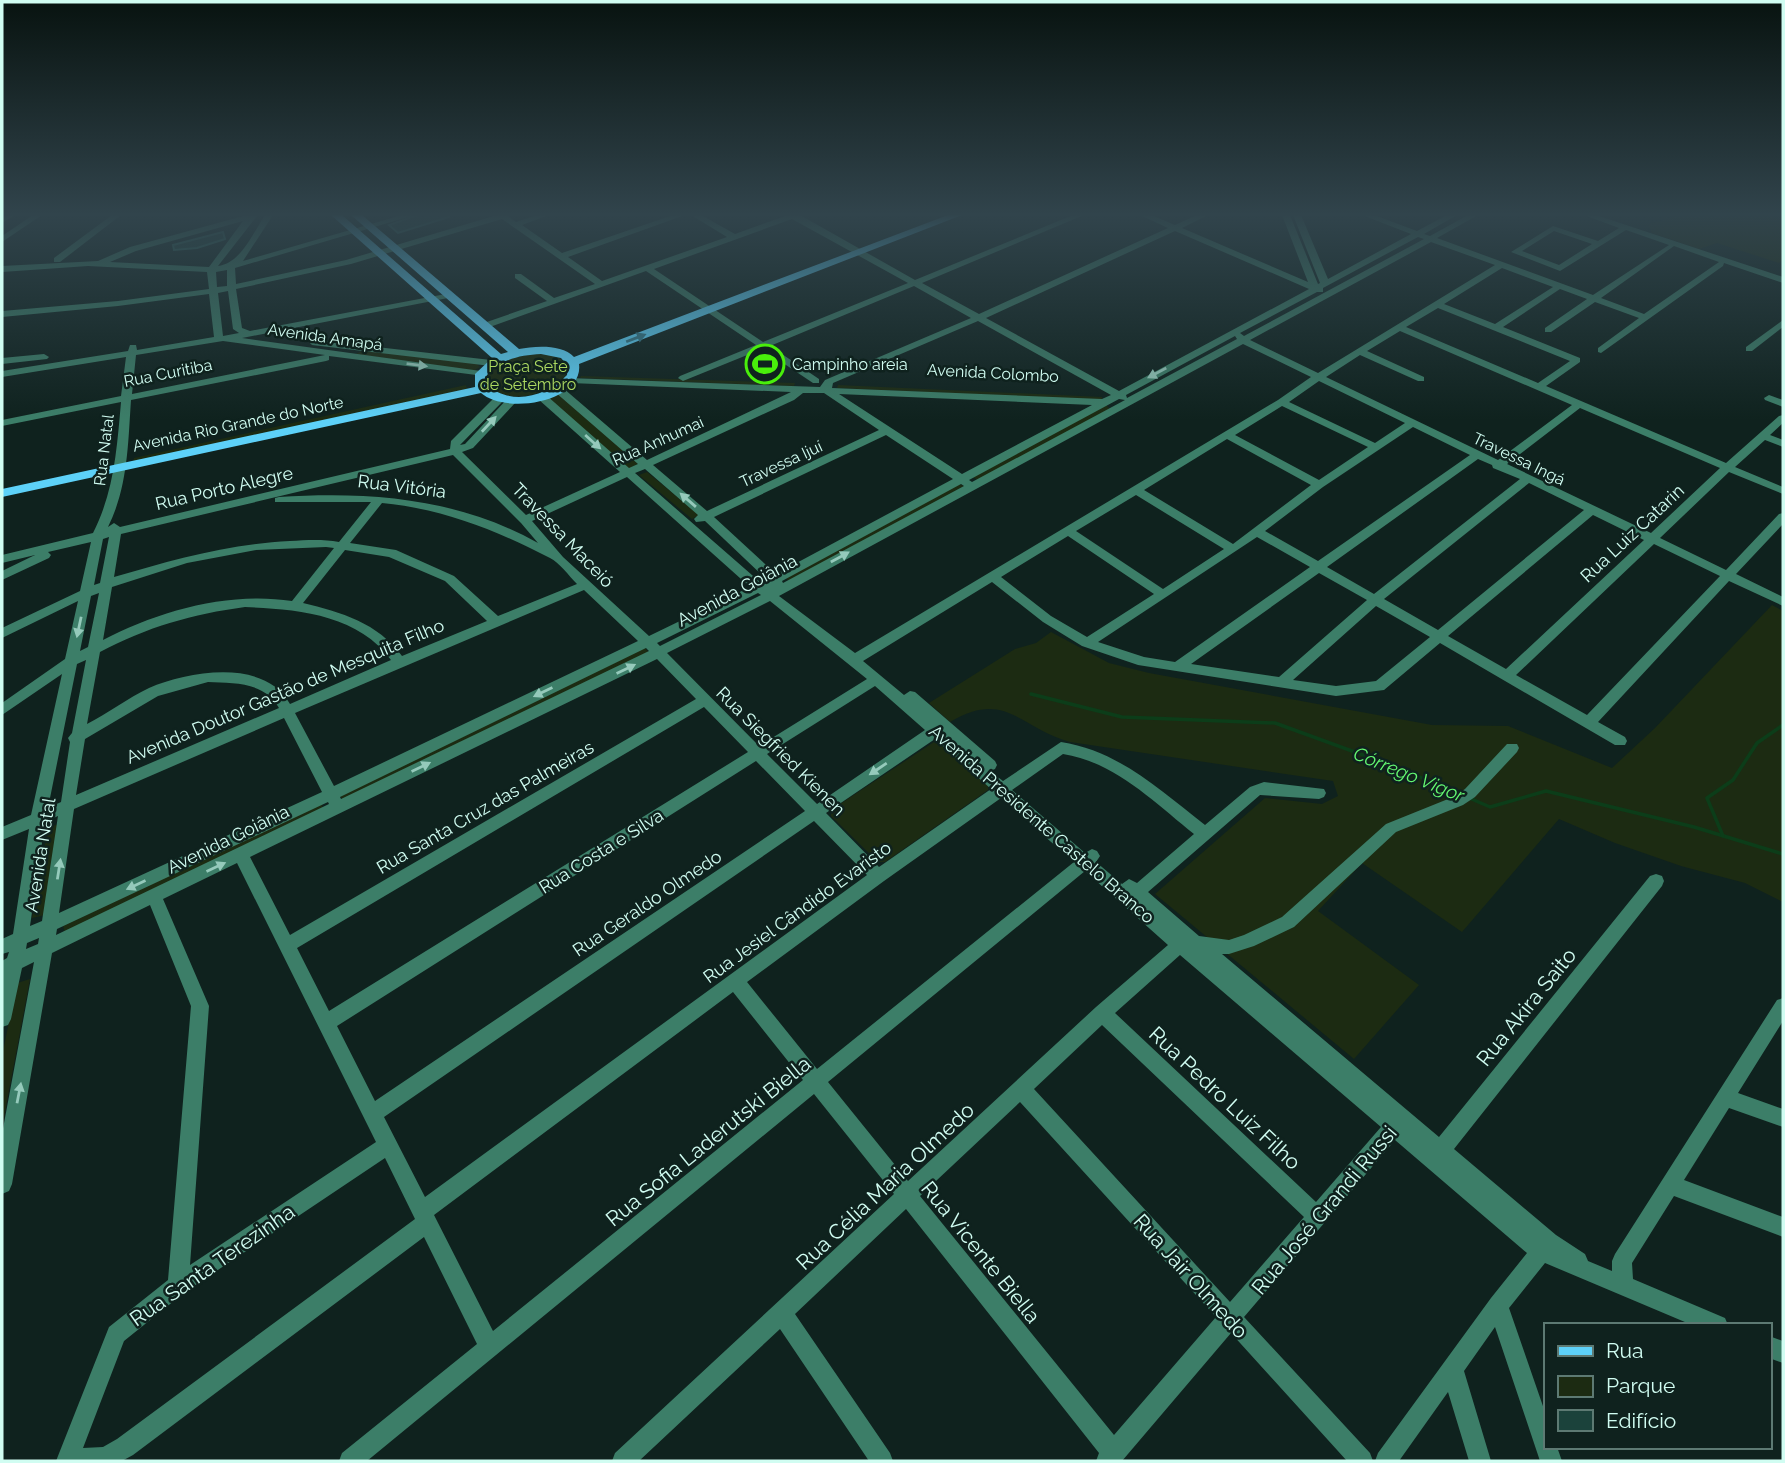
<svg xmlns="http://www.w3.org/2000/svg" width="1785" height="1463" viewBox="0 0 1785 1463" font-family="Raleway,sans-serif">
  <rect width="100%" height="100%" fill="#0f221e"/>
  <g fill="#1c2b12">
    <path d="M1686,215H1768L1783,220V259L1779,263L1717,243L1699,249L1652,233L1648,224Z"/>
    <path d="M364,350L477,364L480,367L473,371L356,354Z"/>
    <path d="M539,354C551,355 562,356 568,367L563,382C540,394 513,405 489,387L487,377C496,358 520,356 539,354Z"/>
    <path d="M581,376L795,383L794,386L580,378Z"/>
    <path d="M466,385L467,389L133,462L134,458Z"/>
    <path d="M838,385L1102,397V400L837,388Z"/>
    <path d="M557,393L638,464L628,469L547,397Z"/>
    <path d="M1106,405L1110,409L978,480L972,477Z"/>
    <path d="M647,472L699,515L692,519L639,475Z"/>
    <path d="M959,484L964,486L789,581L786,578Z"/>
    <path d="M1772,605L1783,611V902L1745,883L1681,866L1615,843L1559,819L1462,932L1362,863L1318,911L1419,985L1354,1059L1155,894L1265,798L1322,804L1338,796L1333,781L1070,742C1019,728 1006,689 950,722L929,703L1015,649L1036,643L1051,632L1109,663L1149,673L1432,725L1508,726L1612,768L1655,728Z"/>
    <path d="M645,648L650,654L344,802L340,795Z"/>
    <path d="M934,742L940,744L988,783V790L885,862H878L831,816V810Z"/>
    <path d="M321,803L325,812L66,936L63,926Z"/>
    <path d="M60,824L45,915L32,918L48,827Z"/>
    <path d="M30,979L2,1128V1056L17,983Z"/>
  </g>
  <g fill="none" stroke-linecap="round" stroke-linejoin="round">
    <g stroke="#0c3d19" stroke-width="3.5">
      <path d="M1031,694L1122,717L1275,723L1396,767L1460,794"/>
      <path d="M1467,797L1490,807L1546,791L1694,827L1783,854"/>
      <path d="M1723,836L1707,798L1733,780L1757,743L1783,725"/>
    </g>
  </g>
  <g fill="#1b423b" stroke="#2f6d62" stroke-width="2">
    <path d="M417,215H449V217L398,233L389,225Z"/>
    <path d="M223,232L225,239L197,248L174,250L173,245Z"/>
  </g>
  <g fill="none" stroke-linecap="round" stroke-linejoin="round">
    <g fill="#3c7e68" fill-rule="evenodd">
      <path d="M6,215H15L2,223V218Z"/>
      <path d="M33,215H42L2,242V236Z"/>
      <path d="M112,215H121L60,262H54V258Z"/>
      <path d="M247,215L257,216L218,266C241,263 253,233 265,215H273L243,261L402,215H415L235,268L236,284L346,260L497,215H510L509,217L516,222L537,215H549L522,225L562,253L673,215H685L568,257L602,281L727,237L691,215H701L735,234L788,215H800L915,280L1073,215H1084L922,283L979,314L1168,228L1140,215H1151L1175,225L1197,215H1208L1182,228L1308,282L1282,215H1290L1318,284L1320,283L1293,215H1301L1328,279L1411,234L1362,215H1374L1417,231L1447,215H1457L1424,234L1430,236L1468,215H1478L1437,238L1593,295L1669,245L1626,230L1560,271L1511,252L1553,226L1598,241L1619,228L1584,215H1596L1783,277V283L1724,263L1723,266L1601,353L1598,352V348L1639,318L1595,302L1551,332H1545V328L1587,299L1560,289L1503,327L1580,358V362L1546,386L1726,463L1779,416L1783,415V423L1770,435L1783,440V447L1765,440L1735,467L1783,487V494L1729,472L1660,538L1726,570L1779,514L1783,513V524L1736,574L1783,597V606L1729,581L1598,722L1625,737L1627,741L1625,745H1615L1440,643L1384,690L1336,696L1138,665L1082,646L1043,622L992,582L863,661L904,695L910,691L915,692L995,761L997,765L995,769L990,771L1003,781L1061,742C1119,751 1160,790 1205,825L1250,787L1264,782L1324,789L1326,793L1324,797L1319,799L1260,795L1148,892L1199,936L1229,940L1244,935L1282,917L1386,824L1453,797L1465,789L1507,744H1517L1519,748L1517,752L1475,797L1463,805L1396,832L1294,927L1254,946L1229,954H1222L1439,1137L1650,876L1656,874L1662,876L1664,881L1662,886L1454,1149L1556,1235L1585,1254L1588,1261L1612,1271V1261L1615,1254L1777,1000L1783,998V1021L1738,1093L1783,1109V1127L1729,1108L1684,1180L1783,1217V1237L1674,1196L1632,1263L1633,1279L1725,1318L1728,1325H1692L1545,1263L1509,1308L1545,1412V1447H1557L1562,1461H1540L1495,1327L1464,1371L1491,1461H1469L1448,1392L1399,1461H1375L1378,1453L1491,1298L1527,1253L1395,1140L1244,1317L1370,1453L1373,1461H1347L1231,1333L1122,1461H1096L1099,1453L906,1209L795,1314L890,1453L893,1461H869L780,1329L639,1461H612L615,1453L894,1194L814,1094L367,1461H339L342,1453L477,1344L424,1237L133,1455L122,1461H56L109,1327L168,1280L191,1006L150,905L52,953L12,1184L9,1191L2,1194V1134L34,962L22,968L11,1019L8,1025L2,1027V961L7,958L9,952L2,954V939L13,934L29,829L2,840V827L31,815L62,674L2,715V703L65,659L78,601L2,638V628L80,591L91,542L48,552L51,555L49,558L2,580V571L35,555L2,563V555L93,533C114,492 117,448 121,402L2,426V420L121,396L126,357L2,377V371L128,351L130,345H136L137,350L214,337L209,294L118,306L2,317V311L118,301L209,289L207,272L88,266L2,272V266L98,261L130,247ZM502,219L595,284L554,298L521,274H515V278L547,301L481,324V328H487L646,271L756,345L680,376L678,378L683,381L762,349L813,383H819V379L770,346L914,286L971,318L825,380L820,387L568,378L566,380L571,383L791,392L647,460L563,388H555V392L638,464L629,468L546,395H538V399L620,472L526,515L462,452L473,448L516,402V398H508L465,444L460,445L504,400V396H496L451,441L450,449L120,527L114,523L108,527C128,487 128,443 131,400L326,361L329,360V356L484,376L486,374L481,371L242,338L448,298L452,295L451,293L250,331L242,328L236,289L351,264ZM792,219L908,283L763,342L654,269ZM243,221L209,267L110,262L136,251ZM1175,231L1309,289L1119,391L986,318ZM1554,231L1592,244L1559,265L1522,251ZM1418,237L1424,239L1244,336L1240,333L1317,292H1323V288ZM1431,242L1495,265L1318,373L1250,340ZM1674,246L1719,262L1644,314L1601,298ZM1502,268L1553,287L1495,324L1444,304ZM227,270V286L217,287L216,272ZM228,291L233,329L239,333L223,336L218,293ZM1438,308L1570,361L1538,383L1406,327ZM978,321L1111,395L1102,399L832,388L833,383ZM1400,331L1572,405L1498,460L1326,377L1360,355L1418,381H1424V377L1367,351ZM1235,336L1237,339L1127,398L1126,395ZM223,341L325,355L132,394L136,355ZM1243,344L1311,377L1278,400L855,653L779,596ZM1319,381L1405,423L1375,443L1289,402ZM803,393H824L879,430L707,511L653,465L794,400ZM839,394L1092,405L962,474ZM1119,399L1125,400L972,482L969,480ZM1282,406L1368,447L1319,480L1235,435ZM1580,408L1720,468L1651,533L1507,464ZM1413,427L1470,455L1318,561L1265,531L1323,487ZM886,435L953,479L776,574L714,517ZM1227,439L1311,485L1233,544L1144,490ZM453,455L521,523L538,543C458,498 369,491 279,497L275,498V502H371L339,542C323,539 307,540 290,541C229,544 172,560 114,577L121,534ZM1478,459L1492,465L1493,468L1520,479L1374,594L1327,567ZM645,469L698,515L694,519L696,522L705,521L766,579L760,582L635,473ZM627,477L750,587L649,636L563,557L532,521ZM1529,483L1584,510L1438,630L1384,599ZM961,484L964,486L783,583L782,581ZM1136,495L1224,549L1163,589L1076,531ZM382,503C443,509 496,530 550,558C559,562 569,576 577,584L498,616L454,576L396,550L350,543ZM1593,515L1644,540L1506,669L1448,636ZM1068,536L1154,594L1087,637L1051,616L1001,577ZM109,537L100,583L94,585L103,539ZM1257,537L1310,567L1175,662L1144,657L1098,642ZM1654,544L1720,576L1587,715L1516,675ZM326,547L334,548L292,601C229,591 158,611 103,640L112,587L187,563L256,550ZM345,550L389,557L445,581L487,621L402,656C378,623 341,612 303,603ZM1319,573L1367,600L1279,677L1191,664ZM584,590L638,641L334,786L295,713ZM99,593L88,647L80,651L91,596ZM758,593L761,595L660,646L657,643ZM770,601L867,679L759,746L667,653ZM1376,606L1430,637L1376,681L1336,686L1293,680ZM245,607C296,609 358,614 391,660L290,704C265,658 189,671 149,688C128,698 108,713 87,724L100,652C147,627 193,614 245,607ZM646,648L649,651L341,799L340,797ZM657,659L696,699L290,935L250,857ZM86,660L72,733L68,738L70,742L61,802L48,808L77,664ZM208,682C234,683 265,682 279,708L76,795L85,739L158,696ZM875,686L925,730L817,804L767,754ZM704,707L748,752L329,1011L297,948ZM284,718L322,792L59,913L74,809ZM935,739L991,789L879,867L826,813ZM1063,754C1115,762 1155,803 1194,834L1137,883L1129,879L1122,884L1096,862L1100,856L1097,851L1092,849L1085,853L1012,790ZM756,761L805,811L375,1101L337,1026ZM1001,798L1074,862L817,1069L747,982L884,881ZM328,802L329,804L56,935L57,929ZM58,816L42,921L30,926L45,822ZM814,821L867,875L425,1197L384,1117ZM237,863L376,1142L190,1265L209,1006L163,899ZM1085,871L1168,945L1096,1007L908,1181L828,1082ZM39,938L38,944L26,949L27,943ZM1180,955L1381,1127L1316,1202L1115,1013ZM733,992L803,1080L493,1331L434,1215ZM1102,1025L1304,1217L1230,1302L1034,1089ZM1020,1102L1216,1317L1114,1435L920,1196ZM385,1158L415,1219L117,1439L103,1447L83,1448L124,1341L185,1292Z"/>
      <path d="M1783,320V327L1752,351H1746V347Z"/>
      <path d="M315,340L491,360L496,363L491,366L312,345L310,343Z"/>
      <path d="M44,354L49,357L47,359L2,364V358Z"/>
      <path d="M1769,395L1783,400V407L1765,400L1764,398Z"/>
      <path d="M1769,1336L1783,1341V1363L1769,1358Z"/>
    </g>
    <path fill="#5dd1f8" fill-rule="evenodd" d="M331,215H342L501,354L508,352L351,215H362L519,349C535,346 562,344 574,357L948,215H962L579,364C584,402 506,415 481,393L2,497V489L475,387V374L492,358ZM541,354L561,358L568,366L567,375C546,397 511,406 487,385V375C502,359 520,355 541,354Z"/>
  </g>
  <defs><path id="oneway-solid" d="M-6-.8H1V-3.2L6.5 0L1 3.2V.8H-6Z" transform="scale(1.75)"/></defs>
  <use fill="#367a8b" href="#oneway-solid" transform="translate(636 338) rotate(-21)"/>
  <g fill="#95cabb">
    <use href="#oneway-solid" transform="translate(417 365) rotate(7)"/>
    <use href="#oneway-solid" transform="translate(1157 373) rotate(152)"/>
    <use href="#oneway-solid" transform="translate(489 424) rotate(-47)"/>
    <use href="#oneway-solid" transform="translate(593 442) rotate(42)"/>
    <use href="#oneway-solid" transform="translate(688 500) rotate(-139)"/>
    <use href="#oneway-solid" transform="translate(840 557) rotate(-29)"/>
    <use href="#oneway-solid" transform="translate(79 627) rotate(102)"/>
    <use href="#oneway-solid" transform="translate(626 669) rotate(-26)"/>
    <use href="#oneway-solid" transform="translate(543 692) rotate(154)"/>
    <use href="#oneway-solid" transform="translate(421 767) rotate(-26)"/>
    <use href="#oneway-solid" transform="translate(878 769) rotate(146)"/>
    <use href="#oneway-solid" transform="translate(216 867) rotate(-25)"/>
    <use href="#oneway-solid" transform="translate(59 869) rotate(-81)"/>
    <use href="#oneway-solid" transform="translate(136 885) rotate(155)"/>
    <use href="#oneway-solid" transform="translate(19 1093) rotate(-79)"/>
  </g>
  <linearGradient id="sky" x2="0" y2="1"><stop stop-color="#081310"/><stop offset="0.51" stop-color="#31444c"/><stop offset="1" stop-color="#31444c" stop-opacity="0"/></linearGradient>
  <rect width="1785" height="420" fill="url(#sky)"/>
  <defs>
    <symbol id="stadium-ring" viewBox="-11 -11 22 22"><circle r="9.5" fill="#0f221e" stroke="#49ef0b" stroke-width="1.5"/><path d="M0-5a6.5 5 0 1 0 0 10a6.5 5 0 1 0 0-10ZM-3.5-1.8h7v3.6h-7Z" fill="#49ef0b"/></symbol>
  </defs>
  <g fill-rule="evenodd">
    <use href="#stadium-ring" x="743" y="342" width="44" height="44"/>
  </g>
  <g text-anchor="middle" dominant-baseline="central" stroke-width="5" stroke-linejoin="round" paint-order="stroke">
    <g font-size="16" fill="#d1fdf2" stroke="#0f221e">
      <text transform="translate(325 337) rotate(8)">Avenida Amapá</text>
      <text transform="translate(168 373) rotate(-11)">Rua Curitiba</text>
      <text transform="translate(993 373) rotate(3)">Avenida Colombo</text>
      <text transform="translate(238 424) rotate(-12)">Avenida Rio Grande do Norte</text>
      <text transform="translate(658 441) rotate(-24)">Rua Anhumai</text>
      <text transform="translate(104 450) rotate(-83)">Rua Natal</text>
      <text transform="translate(1519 459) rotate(26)">Travessa Ingá</text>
      <text transform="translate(781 464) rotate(-25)">Travessa Ijuí</text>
    </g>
    <g font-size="16" fill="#d1fdf2" stroke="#0f221e" text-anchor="start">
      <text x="792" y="364">Campinho areia</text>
    </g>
    <g font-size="16" fill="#acd961" stroke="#0f221e">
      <text x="528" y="366">Praça Sete<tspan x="528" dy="18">de Setembro</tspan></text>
    </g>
    <g font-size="18" fill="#d1fdf2" stroke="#0f221e">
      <text transform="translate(402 486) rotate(7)">Rua Vitória</text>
      <text transform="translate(224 488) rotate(-13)">Rua Porto Alegre</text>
      <text transform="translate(1632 533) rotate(-43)">Rua Luiz Catarin</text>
      <text transform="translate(563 535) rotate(46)">Travessa Maceió</text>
      <text transform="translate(737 590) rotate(-28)">Avenida Goiânia</text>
      <text transform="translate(285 691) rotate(-23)">Avenida Doutor Gastão de Mesquita Filho</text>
      <text transform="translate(781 751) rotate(45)">Rua Siegfried Kienen</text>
      <text transform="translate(485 807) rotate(-30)">Rua Santa Cruz das Palmeiras</text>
      <text transform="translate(1042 824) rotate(41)">Avenida Presidente Castelo Branco</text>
      <text transform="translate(228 839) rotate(-26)">Avenida Goiânia</text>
      <text transform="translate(601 851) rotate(-32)">Rua Costa e Silva</text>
      <text transform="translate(40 855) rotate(-81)">Avenida Natal</text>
      <text transform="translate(647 903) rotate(-34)">Rua Geraldo Olmedo</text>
      <text transform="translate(797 912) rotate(-36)">Rua Jesiel Cândido Evaristo</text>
    </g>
    <g font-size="19" font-style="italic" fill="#64f871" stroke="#0f221e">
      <text transform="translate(1409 774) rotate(22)">Córrego Vigor</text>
    </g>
    <g font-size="21" fill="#d1fdf2" stroke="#0f221e">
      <text transform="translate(1526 1007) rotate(-51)">Rua Akira Saito</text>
      <text transform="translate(1225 1098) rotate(43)">Rua Pedro Luiz Filho</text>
      <text transform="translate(708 1141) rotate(-39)">Rua Sofia Laderutski Biella</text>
      <text transform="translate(885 1186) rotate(-43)">Rua Célia Maria Olmedo</text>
      <text transform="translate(1324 1210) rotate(-50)">Rua José Grandi Russi</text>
      <text transform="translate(981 1252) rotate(51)">Rua Vicente Biella</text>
      <text transform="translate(212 1265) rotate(-35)">Rua Santa Terezinha</text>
      <text transform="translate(1191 1276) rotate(48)">Rua Jair Olmedo</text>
    </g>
  </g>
  <rect width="1785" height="1463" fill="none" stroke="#d1fdf2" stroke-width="7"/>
  <rect x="1544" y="1323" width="228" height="126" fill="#0f221e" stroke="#5d7a73" stroke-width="2"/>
  <rect x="1558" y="1346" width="35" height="10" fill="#5dd1f8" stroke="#5d7a73" stroke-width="2"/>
  <text x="1606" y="1358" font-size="21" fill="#d1fdf2">Rua</text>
  <rect x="1558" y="1376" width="35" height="21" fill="#1c2b12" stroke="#5d7a73" stroke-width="2"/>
  <text x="1606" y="1393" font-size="21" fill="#d1fdf2">Parque</text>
  <rect x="1558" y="1410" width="35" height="21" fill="#1b423b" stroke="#5d7a73" stroke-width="2"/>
  <text x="1606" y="1428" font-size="21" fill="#d1fdf2">Edifício</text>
</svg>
